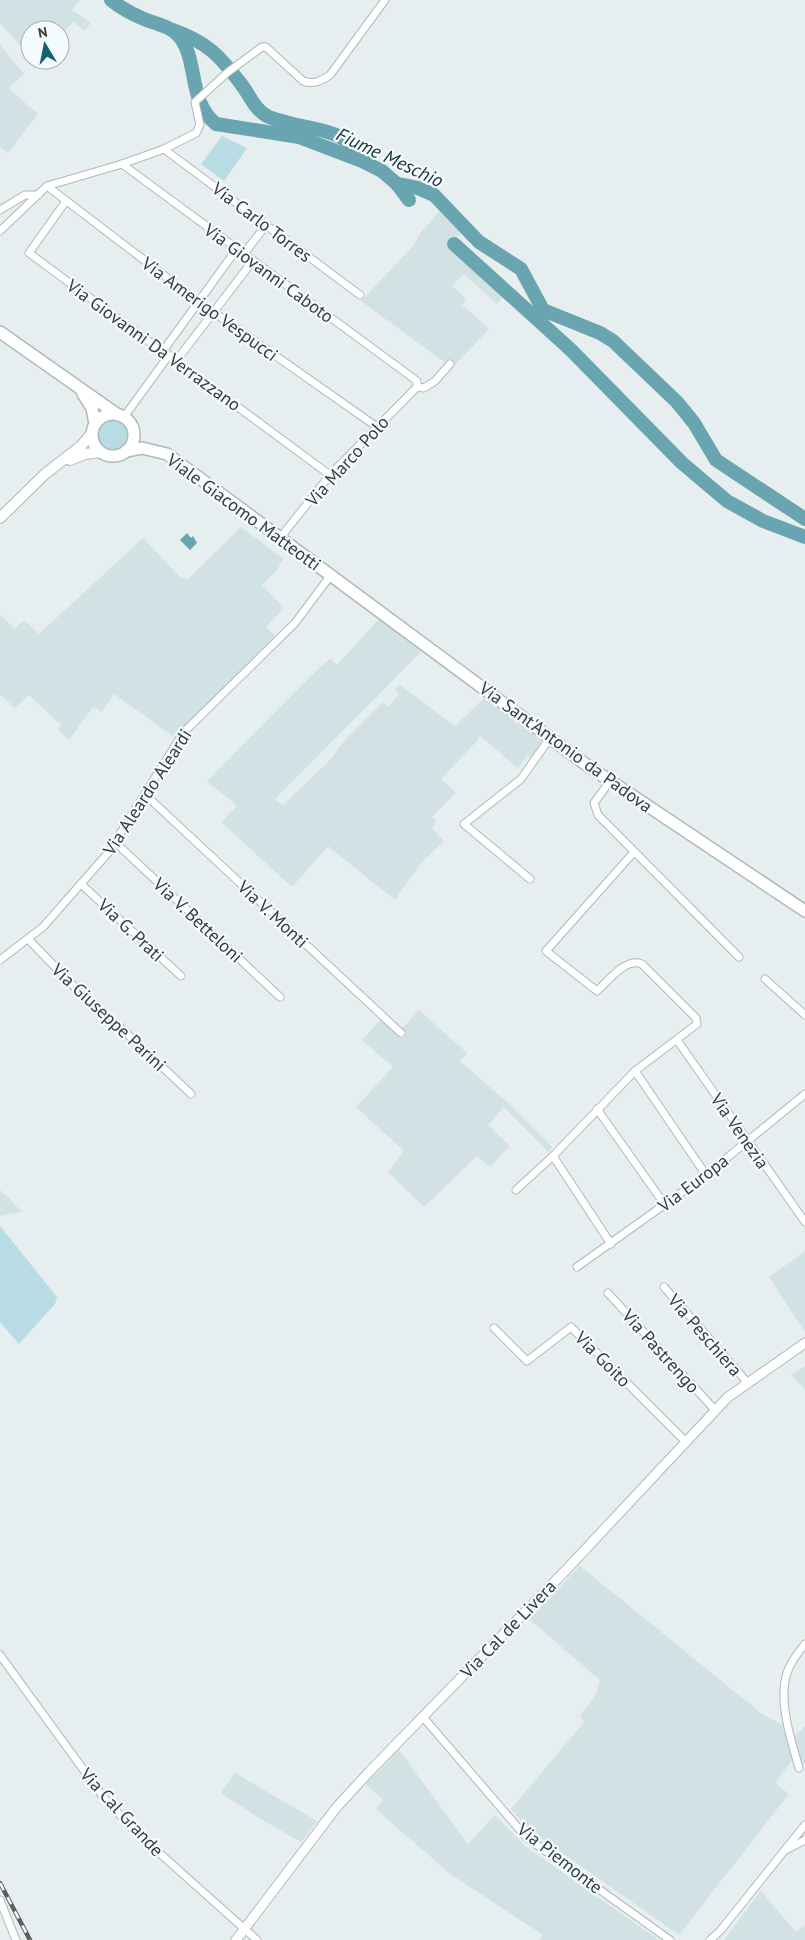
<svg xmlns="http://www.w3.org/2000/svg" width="805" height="1940" viewBox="0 0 805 1940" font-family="'PT Sans',sans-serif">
  <rect width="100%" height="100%" fill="#e7eeef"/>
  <g fill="#d2e1e4">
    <path d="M0,0H80L72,10L91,23L84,31L74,22L60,35V30H30V56L0,23Z"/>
    <path d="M0,42L1,46L24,74L8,88L38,114L8,153L0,147Z"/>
    <path d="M442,209L462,232L448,245L504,296L497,304L464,274L452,286L466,299L462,305L489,329L452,368L361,301L414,245L421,232Z"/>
    <path d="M241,527L284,559L278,566L280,567L262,585L284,608L266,627L276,637L173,736L114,694L102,712L93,707L69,740L58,730L61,725L29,695L15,708L0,694V614L14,629L24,620L39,634L143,538L182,579H188Z"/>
    <path d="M379,619L421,652L275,799L283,805L331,759L343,742L383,702L388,707L399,694L395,690L400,685L455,726L484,698L545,744L534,760L527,756L518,768L480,736L477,739L478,740L441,779L456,793L432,817L436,821L432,828L444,841L421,863L395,900L328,846L292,887L221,822L237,806L207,781L315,672L330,659L337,665Z"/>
    <path d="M419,1010L467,1053L460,1061L508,1103L552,1147L548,1152L504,1107L488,1125L510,1146L490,1167L477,1156L424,1207L388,1172L404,1151L356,1107L393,1067L362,1040L382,1018L398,1033Z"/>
    <path d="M0,1190L7,1196L22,1212L0,1216Z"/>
    <path d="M805,1251V1332L769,1277Z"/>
    <path d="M805,1366V1389L791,1375Z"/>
    <path d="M580,1566L762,1714L786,1727L793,1759L775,1783L789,1794L679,1935L531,1831L511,1809L584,1722L580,1715L596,1695L600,1680L529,1619Z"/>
    <path d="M805,1726V1763L801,1766L794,1737Z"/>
    <path d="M399,1750L468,1844L495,1815L525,1846L659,1940H539L543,1935L449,1873L376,1809L383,1800L366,1784Z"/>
    <path d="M235,1773L317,1821L301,1842L259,1818L221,1793Z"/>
    <path d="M761,1891L796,1932L805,1925V1940H724Z"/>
  </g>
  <g fill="#b7dce3">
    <path d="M222,136L247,148L224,181L201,164Z"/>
    <circle cx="112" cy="435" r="17"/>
    <path d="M0,1226L57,1297L55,1304L19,1344L0,1322Z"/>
  </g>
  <path fill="#69a5b1" d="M187,533L191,538L193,536L197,543L190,550L180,540Z"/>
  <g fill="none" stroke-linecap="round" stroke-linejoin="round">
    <g stroke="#69a5b1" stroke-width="14">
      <path d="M111,0C121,8 132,14 144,19C156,24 170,26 179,36C199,60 187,101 216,124L299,137L362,161L382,171L397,184L418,188L434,195L479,242L521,269L543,310L600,333L613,341L677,402L694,423L716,460L805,519"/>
      <path d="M173,30C207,42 220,56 241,84C250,95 254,109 267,116C272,119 280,120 285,122C325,133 341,127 368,163"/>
      <path d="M397,184L409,200"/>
      <path d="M454,244L571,350L682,463L727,501L763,521L805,537"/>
    </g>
    <defs>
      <g id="minor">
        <path d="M164,149L360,295"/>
        <path d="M122,164L417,381V387L330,475L280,538"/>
        <path d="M47,186L199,302L377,427"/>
        <path d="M66,201L29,253L330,475"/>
        <path d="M0,210L25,195H38"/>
        <path d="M0,231L47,186L122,164L164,149L196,133L200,125L195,102L228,72L262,47H266L303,81C313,85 321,81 330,75L385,0"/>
        <path d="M243,255L266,225"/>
        <path d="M163,351L236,250"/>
        <path d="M176,361L252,262"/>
        <path d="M417,387L424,388L435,381L450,364"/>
        <path d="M124,417L169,355"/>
        <path d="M610,781L594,803L598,815L739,957"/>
        <path d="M144,797L152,801L401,1033"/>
        <path d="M116,843L280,997"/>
        <path d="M530,879L464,824L521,779L550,738"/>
        <path d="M81,884L181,976"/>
        <path d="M29,940L96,1009L120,1027L191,1094"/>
        <path d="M0,960L43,927L108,853L183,733L295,623L331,575"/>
        <path d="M765,979L805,1015"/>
        <path d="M677,1040L805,1222"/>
        <path d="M635,1071L706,1175"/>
        <path d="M597,1109L665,1205"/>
        <path d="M553,1156L611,1244"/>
        <path d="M516,1190L553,1156L635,1071L697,1024L696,1018L642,964C626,957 608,981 597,991L546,951L634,852"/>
        <path d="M577,1267L706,1175L805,1094"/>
        <path d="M664,1287L747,1382"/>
        <path d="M608,1293L715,1410"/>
        <path d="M494,1328L527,1361L571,1327L686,1442"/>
        <path d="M0,1655L104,1798L137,1833L257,1940"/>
        <path d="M423,1717L526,1837L670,1940"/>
        <path d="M799,1768C791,1740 778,1702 787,1673C790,1662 798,1653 805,1644"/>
        <path d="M788,1849L805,1840"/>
        <path d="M0,1900L16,1940"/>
        <path d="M710,1940L720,1931L805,1825"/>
      </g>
      <path id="tertiary" d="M236,1940L336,1808L369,1772L566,1570L728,1397L805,1343"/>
      <g id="secondary">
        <path d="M70,460L85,454L100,452"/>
        <path d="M0,518L45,474L81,446L92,433"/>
      </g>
      <g id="primary">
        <path d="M0,332L118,415"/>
        <path d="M83,394L92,408L95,424"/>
        <circle cx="113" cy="435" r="21"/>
        <path d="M126,451L142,448L167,454L588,766L805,911"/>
      </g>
    </defs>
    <use href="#minor" stroke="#b1b8b9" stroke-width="9"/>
    <use href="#tertiary" stroke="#b1b8b9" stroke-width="11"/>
    <use href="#secondary" stroke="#b1b8b9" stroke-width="12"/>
    <use href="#primary" stroke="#b1b8b9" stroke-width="14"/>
    <use href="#minor" stroke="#fff" stroke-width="7"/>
    <use href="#tertiary" stroke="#fff" stroke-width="9"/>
    <use href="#secondary" stroke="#fff" stroke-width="10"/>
    <use href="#primary" stroke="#fff" stroke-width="11"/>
    <defs>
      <path id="rail" d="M0,1883L30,1940"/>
    </defs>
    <use href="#rail" stroke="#5a5e5f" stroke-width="4.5"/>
    <use href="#rail" stroke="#f4fbfd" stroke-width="2.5" stroke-dasharray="8" stroke-linecap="butt"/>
  </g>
  <g text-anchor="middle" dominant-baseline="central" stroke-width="4.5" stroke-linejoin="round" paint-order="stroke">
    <g font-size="18" fill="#383b3c" stroke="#f4fbfd">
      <text transform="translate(262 222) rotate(37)">Via Carlo Torres</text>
      <text transform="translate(269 273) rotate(36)">Via Giovanni Caboto</text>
      <text transform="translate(210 309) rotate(36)">Via Amerigo Vespucci</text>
      <text transform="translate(154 345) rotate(36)">Via Giovanni Da Verrazzano</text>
      <text transform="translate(347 461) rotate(-48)">Via Marco Polo</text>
      <text transform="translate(244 512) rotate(36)">Viale Giacomo Matteotti</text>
      <text transform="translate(566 747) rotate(36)">Via Sant'Antonio da Padova</text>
      <text transform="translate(147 792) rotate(-57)">Via Aleardo Aleardi</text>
      <text transform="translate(273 914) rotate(43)">Via V. Monti</text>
      <text transform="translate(198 920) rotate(43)">Via V. Betteloni</text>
      <text transform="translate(131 930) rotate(43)">Via G. Prati</text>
      <text transform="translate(109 1017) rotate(43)">Via Giuseppe Parini</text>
      <text transform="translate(740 1131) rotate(55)">Via Venezia</text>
      <text transform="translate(693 1183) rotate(-37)">Via Europa</text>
      <text transform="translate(705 1335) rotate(49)">Via Peschiera</text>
      <text transform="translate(661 1351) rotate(48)">Via Pastrengo</text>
      <text transform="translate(603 1359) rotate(45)">Via Goito</text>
      <text transform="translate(508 1629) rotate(-46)">Via Cal de Livera</text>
      <text transform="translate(122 1812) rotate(47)">Via Cal Grande</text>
      <text transform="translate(560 1858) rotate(38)">Via Piemonte</text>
    </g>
    <g font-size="19" font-style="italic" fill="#143238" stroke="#f4fbfd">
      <text transform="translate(390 157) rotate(25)">Fiume Meschio</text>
    </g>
  </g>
  <g transform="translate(45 45) rotate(350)"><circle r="24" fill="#f4fbfd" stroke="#a9aeb0"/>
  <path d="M0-4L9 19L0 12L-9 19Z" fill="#15616d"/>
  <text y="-8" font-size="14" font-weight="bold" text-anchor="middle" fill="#383b3c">N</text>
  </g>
</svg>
